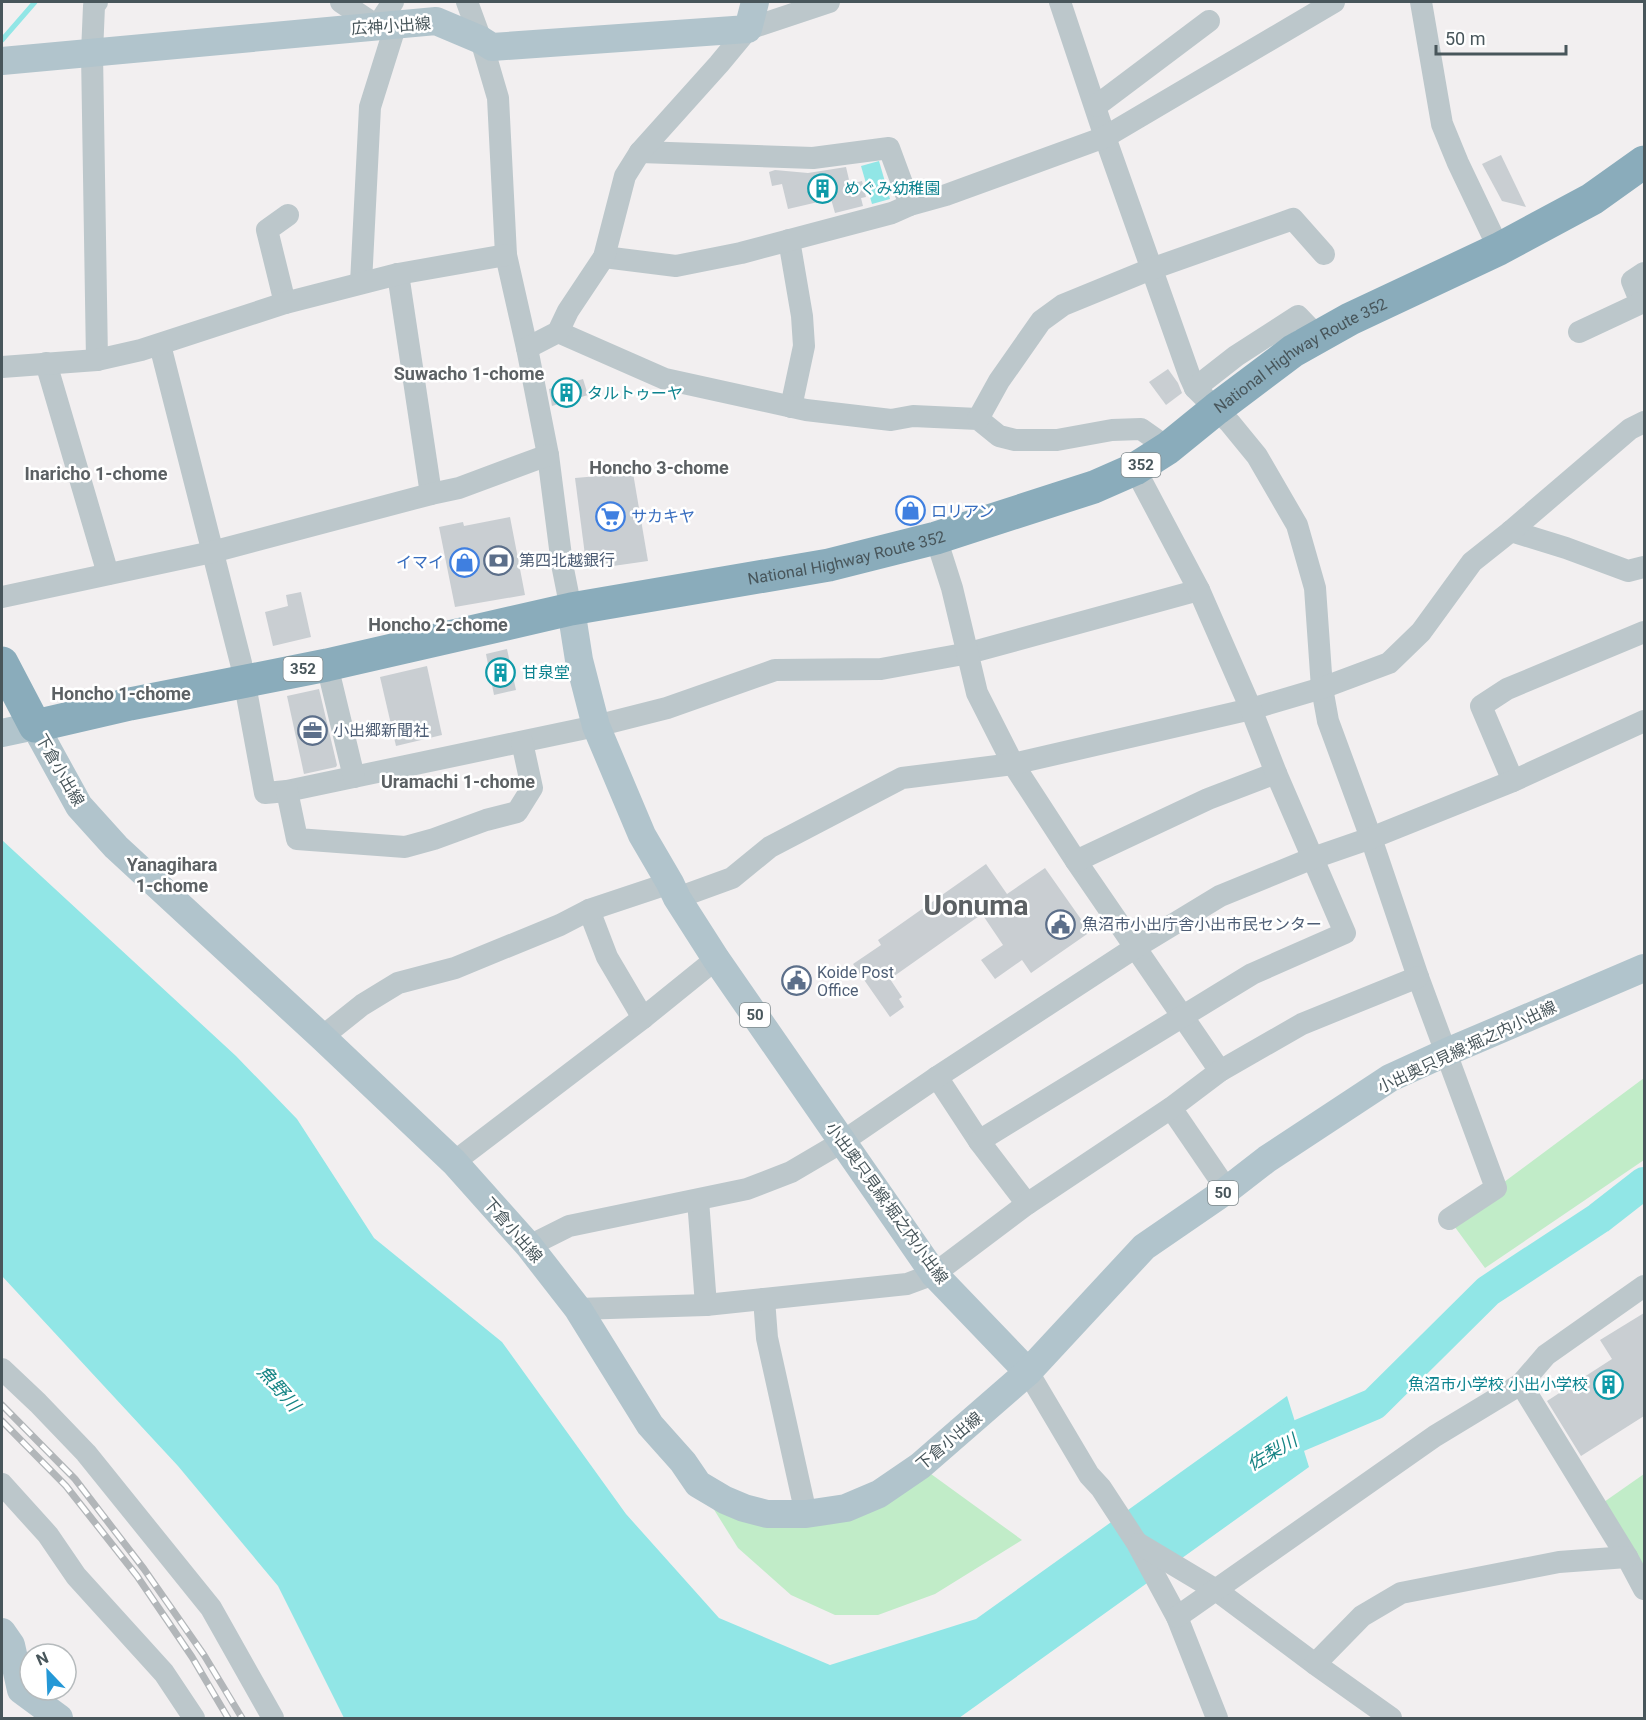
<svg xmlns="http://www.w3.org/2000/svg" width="1646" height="1720" viewBox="0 0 1646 1720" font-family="Roboto,'Noto Sans JP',sans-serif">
  <rect width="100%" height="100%" fill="#f2eff0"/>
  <g fill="#c1ecc8">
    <path d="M1644,1078V1160L1485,1268L1449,1219L1496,1188Z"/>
    <path d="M920,1466L1022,1540L935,1594L878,1615H835L791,1595L738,1548L698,1484L806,1514Z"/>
    <path d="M1644,1474V1590L1594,1509Z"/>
  </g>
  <g fill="#91e6e6">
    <path d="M879,161L890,199L872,204L861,166Z"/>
    <path d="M2,840L236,1056L297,1119L374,1238L502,1342L626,1514L719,1618L830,1665L976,1619L1287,1396L1309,1467L959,1718H344L278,1586L178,1466L2,1276Z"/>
  </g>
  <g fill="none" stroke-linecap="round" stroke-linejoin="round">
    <path stroke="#91e6e6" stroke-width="5" d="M2,40L35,2"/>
    <path stroke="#91e6e6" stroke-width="32" d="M1263,1456L1284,1442L1374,1404L1488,1291L1599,1218L1644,1183"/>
  </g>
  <g fill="#c9ced2">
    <path d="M1501,155L1526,207L1502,201L1482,164Z"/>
    <path d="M846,167L850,184L862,181L866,197L861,198L863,206L835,213L831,199L788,209L782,184L772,186L769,172L775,170L808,173Z"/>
    <path d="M1168,369L1178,383L1182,393L1166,405L1149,382Z"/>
    <path d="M583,379L588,395L552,406L549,389Z"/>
    <path d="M633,473L648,561L606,567L585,555L575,478Z"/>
    <path d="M510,517L525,595L455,607L439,527L463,522L464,526Z"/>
    <path d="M301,592L311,637L273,646L265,612L288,606L286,595Z"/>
    <path d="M507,649L516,690L494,695L486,654Z"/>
    <path d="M427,666L442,735L396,746L380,677Z"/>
    <path d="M319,689L337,765L336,767L304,774L287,696Z"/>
    <path d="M986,864L1007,894L1045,868L1090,932L1031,973L1022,960L995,979L981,960L1003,945L982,914L890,979L902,997L899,999L904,1007L890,1017L853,964L881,945L878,940Z"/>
    <path d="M1644,1313V1416L1581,1456L1547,1401L1612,1359L1600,1340Z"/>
  </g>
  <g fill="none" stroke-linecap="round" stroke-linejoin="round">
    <g stroke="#bcc7cb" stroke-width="22">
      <path d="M341,2L377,26L393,2"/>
      <path d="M467,2L481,40L498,98L506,255L527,348L548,455L562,564L571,609"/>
      <path d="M1060,2L1105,137L1190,377L1195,388L1230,423L1257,456L1297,525L1315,588L1322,688L1328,721L1371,838L1418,977L1496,1188L1449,1219"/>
      <path d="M1421,2L1442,124L1458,163L1499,249"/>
      <path d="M1096,106L1209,21"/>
      <path d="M640,152L813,158L889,148L910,205"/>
      <path d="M789,240L802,316L804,346L791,407"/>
      <path d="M604,257L676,266L741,253L892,213L910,205L946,195L1105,137L1334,2"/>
      <path d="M1644,273L1632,281L1641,303L1644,301"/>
      <path d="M398,274L431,494"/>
      <path d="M361,283L370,107L396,24"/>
      <path d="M285,303L267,230L288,215"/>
      <path d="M558,332L665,379L806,410L891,420L913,416L978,419L999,436L1015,440H1057L1112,430L1141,429L1168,448"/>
      <path d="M1579,332L1641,303"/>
      <path d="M160,345L241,663L265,793L287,791L596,726L667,708L775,670L881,669L969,653L1199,590"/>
      <path d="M527,348L558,332L568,311L604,257L625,176L640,152L719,64L748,29L829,2"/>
      <path d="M97,360L92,53L94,6L97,2"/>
      <path d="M46,363L108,574"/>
      <path d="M2,367L97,360L141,350L285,303L398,274L506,255"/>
      <path d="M1195,388L1236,356L1298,316L1319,338"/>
      <path d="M978,419L999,381L1041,321L1063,305L1151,269L1293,219L1324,254"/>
      <path d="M1511,531L1566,548L1628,571L1644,567"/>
      <path d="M936,538L952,588L977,693L1013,764L1076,861L1220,1071"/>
      <path d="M2,597L212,552L431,494L459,488L548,455"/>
      <path d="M327,665L354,777"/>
      <path d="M1513,781L1481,706L1507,689L1644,632"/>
      <path d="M287,791L297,839L405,847L434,839L486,820L517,812L532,788L522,742"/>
      <path d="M1076,861L1208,799L1276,773"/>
      <path d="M677,898L732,878L770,847L902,778L1013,764L1251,709L1322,688L1389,663L1421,632L1472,562L1511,531L1630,429L1644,422"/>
      <path d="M589,910L607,957L643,1018"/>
      <path d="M322,1037L362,1005L398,983L455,968L560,925L589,910L670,883"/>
      <path d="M937,1077L979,1141L1027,1204"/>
      <path d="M1171,1108L1227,1190"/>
      <path d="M979,1141L1252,974L1345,933L1276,773L1251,709L1199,590L1135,469"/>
      <path d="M454,1162L643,1018L716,959"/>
      <path d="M698,1200L706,1305"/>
      <path d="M529,1246L569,1226L747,1189L791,1172L842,1142L937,1077L1136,947L1220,896L1313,858L1371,838L1513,781L1644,721"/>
      <path d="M764,1299L767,1338L806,1514"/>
      <path d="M578,1309L706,1305L764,1299L907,1284L934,1274L1027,1204L1171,1108L1220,1071L1302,1024L1418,977"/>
      <path d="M2,1369L38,1403L86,1453L211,1608L273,1718"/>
      <path d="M1028,1372L1089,1475L1101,1488L1137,1543L1177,1617L1217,1718"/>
      <path d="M1521,1384L1627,1557L1644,1589"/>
      <path d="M2,1484L48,1535L76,1576L164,1673L194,1718"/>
      <path d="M1139,1544L1216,1590L1315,1664L1391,1718"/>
      <path d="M1177,1617L1435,1436L1521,1384L1546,1355L1644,1286"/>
      <path d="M1315,1664L1362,1616L1401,1593L1559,1562L1627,1557"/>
    </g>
    <g stroke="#b1c4cc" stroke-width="28">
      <path d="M2,61L436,21L481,40L492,47L748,29L755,2"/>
      <path d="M571,609L579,660L596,726L642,835L670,883L677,898L716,959L934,1274L1028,1372"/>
      <path d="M2,733L35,726L79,806L116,847L322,1037L454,1162L529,1246L578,1309L650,1425L683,1462L698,1484L725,1500L744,1508L767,1514H806L846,1508L879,1494L920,1466L1028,1372L1144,1247L1227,1190L1267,1159L1390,1078L1447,1052L1644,968"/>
      <path d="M2,1632L11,1645L21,1690L59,1718"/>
    </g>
    <path stroke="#8aacbb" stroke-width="33" id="s1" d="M2,663L35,726L130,704L327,665L571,609L829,565L936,538L1094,487L1135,469L1168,448L1216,409L1293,351L1350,319L1499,249L1592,199L1644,162"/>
    <defs>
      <g id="rail">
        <path d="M2,1405L75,1479L144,1569L204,1655L242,1718"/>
        <path d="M2,1421L66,1486L137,1576L192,1657L228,1718"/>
      </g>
    </defs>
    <use href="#rail" stroke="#b2b6b9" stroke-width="7"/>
    <use href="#rail" stroke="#fff" stroke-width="4.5" stroke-dasharray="14" stroke-linecap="butt"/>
  </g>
  <defs>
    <symbol id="building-ring" viewBox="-11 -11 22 22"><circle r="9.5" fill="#fff" stroke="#0f9aa8" stroke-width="1.5"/><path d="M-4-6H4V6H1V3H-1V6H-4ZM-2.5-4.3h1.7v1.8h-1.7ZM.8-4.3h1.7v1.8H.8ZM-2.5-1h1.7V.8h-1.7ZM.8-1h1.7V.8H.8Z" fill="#0f9aa8"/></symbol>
    <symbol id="shop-ring" viewBox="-11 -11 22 22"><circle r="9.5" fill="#fff" stroke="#3f7fe0" stroke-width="1.5"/><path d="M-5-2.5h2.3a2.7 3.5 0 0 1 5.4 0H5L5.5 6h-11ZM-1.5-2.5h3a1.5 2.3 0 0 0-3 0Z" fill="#3f7fe0"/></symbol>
    <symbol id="supermarket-ring" viewBox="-11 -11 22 22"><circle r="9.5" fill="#fff" stroke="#3f7fe0" stroke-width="1.5"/><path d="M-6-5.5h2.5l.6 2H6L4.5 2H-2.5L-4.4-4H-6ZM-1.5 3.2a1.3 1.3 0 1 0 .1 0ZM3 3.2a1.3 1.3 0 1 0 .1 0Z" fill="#3f7fe0"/></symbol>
    <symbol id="bank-ring" viewBox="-11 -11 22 22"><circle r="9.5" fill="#fff" stroke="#5c6f8a" stroke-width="1.5"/><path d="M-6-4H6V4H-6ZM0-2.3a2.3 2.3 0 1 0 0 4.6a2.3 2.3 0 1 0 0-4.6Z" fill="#5c6f8a"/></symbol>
    <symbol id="office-ring" viewBox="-11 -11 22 22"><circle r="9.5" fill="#fff" stroke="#5c6f8a" stroke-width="1.5"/><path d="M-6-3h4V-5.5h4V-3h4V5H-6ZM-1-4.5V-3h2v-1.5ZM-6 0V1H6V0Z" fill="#5c6f8a"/></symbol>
    <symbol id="civic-ring" viewBox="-11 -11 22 22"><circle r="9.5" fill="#fff" stroke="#5c6f8a" stroke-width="1.5"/><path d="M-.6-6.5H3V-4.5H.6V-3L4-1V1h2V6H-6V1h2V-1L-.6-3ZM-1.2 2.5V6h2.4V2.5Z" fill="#5c6f8a"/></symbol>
  </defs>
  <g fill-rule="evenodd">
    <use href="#building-ring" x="806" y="172" width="33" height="33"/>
    <use href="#building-ring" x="550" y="376" width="33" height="33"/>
    <use href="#shop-ring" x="894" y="494" width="33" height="33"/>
    <use href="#supermarket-ring" x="594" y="500" width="33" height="33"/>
    <use href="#bank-ring" x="482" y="544" width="33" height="33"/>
    <use href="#shop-ring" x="448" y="546" width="33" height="33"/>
    <use href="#building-ring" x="484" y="656" width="33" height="33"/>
    <use href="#office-ring" x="296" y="714" width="33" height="33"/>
    <use href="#civic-ring" x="1044" y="908" width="33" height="33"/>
    <use href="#civic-ring" x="780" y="964" width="33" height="33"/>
    <use href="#building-ring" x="1592" y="1368" width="33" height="33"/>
  </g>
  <g text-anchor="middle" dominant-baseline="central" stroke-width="5" stroke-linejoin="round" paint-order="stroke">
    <g fill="#fff" stroke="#7f898c" stroke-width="1.5">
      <rect x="1121.5" y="453" width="39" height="24" rx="4.5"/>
      <rect x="283.5" y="657" width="39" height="24" rx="4.5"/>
      <rect x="740" y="1003" width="30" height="24" rx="4.5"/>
      <rect x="1208" y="1181" width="30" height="24" rx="4.5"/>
    </g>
    <g font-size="15" font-weight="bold" fill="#48565b">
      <text x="1141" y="465">352</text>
      <text x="303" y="669">352</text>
      <text x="755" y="1015">50</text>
      <text x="1223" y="1193">50</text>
    </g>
    <g font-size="16" fill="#48565b" stroke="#fff">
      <text transform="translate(391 26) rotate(-4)">広神小出線</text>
      <text stroke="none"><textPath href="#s1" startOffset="1404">National Highway Route 352</textPath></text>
      <text stroke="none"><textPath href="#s1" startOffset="900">National Highway Route 352</textPath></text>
      <text transform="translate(60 770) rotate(60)">下倉小出線</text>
      <text transform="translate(1467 1047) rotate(-25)">小出奥只見線;堀之内小出線</text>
      <text transform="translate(887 1203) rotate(54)">小出奥只見線;堀之内小出線</text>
      <text transform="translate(513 1230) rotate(49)">下倉小出線</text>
      <text transform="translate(949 1441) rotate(-40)">下倉小出線</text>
    </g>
    <g font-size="16" fill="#0d838f" stroke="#fff" text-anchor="start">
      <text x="844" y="188">めぐみ幼稚園</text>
      <text x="587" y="393">タルトゥーヤ</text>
      <text x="522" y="672">甘泉堂</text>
      <text x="1588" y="1384" text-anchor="end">魚沼市小学校 小出小学校</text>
    </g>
    <g font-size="16" fill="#366cbe" stroke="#fff" text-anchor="start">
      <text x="931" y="511">ロリアン</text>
      <text x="631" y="516">サカキヤ</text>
      <text x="444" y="562" text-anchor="end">イマイ</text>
    </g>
    <g font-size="16" fill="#4e5e75" stroke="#fff" text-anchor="start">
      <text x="519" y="560">第四北越銀行</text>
      <text x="333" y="730">小出郷新聞社</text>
      <text x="1082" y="924">魚沼市小出庁舎小出市民センター</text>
      <text x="817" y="972">Koide Post<tspan x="817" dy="18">Office</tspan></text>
    </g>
    <g font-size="18" font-weight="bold" fill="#5c6164" stroke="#fff">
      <text x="469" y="373">Suwacho 1-chome</text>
      <text x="659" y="467">Honcho 3-chome</text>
      <text x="96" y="473">Inaricho 1-chome</text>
      <text x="438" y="624">Honcho 2-chome</text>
      <text x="121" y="693">Honcho 1-chome</text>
      <text x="458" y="781">Uramachi 1-chome</text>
      <text x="172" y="864">Yanagihara<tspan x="172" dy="21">1-chome</tspan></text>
    </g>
    <g font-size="18" font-style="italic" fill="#158484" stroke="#fff">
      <text transform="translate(279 1388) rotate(49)">魚野川</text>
      <text transform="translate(1272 1452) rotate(-30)">佐梨川</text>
    </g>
    <g font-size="28" font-weight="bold" fill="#5c6164" stroke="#fff">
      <text x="976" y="905">Uonuma</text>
    </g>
  </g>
  <rect width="1646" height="1720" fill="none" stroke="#48565b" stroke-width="6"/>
  <g transform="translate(48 1672) rotate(337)"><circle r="28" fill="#ffffff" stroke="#b6bbbd" stroke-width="1.5"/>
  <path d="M0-4.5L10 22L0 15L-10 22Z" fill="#2598d6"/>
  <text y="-9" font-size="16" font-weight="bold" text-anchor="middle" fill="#48565b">N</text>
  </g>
  <path d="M1436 45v9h130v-9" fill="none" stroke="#48565b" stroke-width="3"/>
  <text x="1445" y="45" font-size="18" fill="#48565b" stroke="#ffffff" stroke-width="4.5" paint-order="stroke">50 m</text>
</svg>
